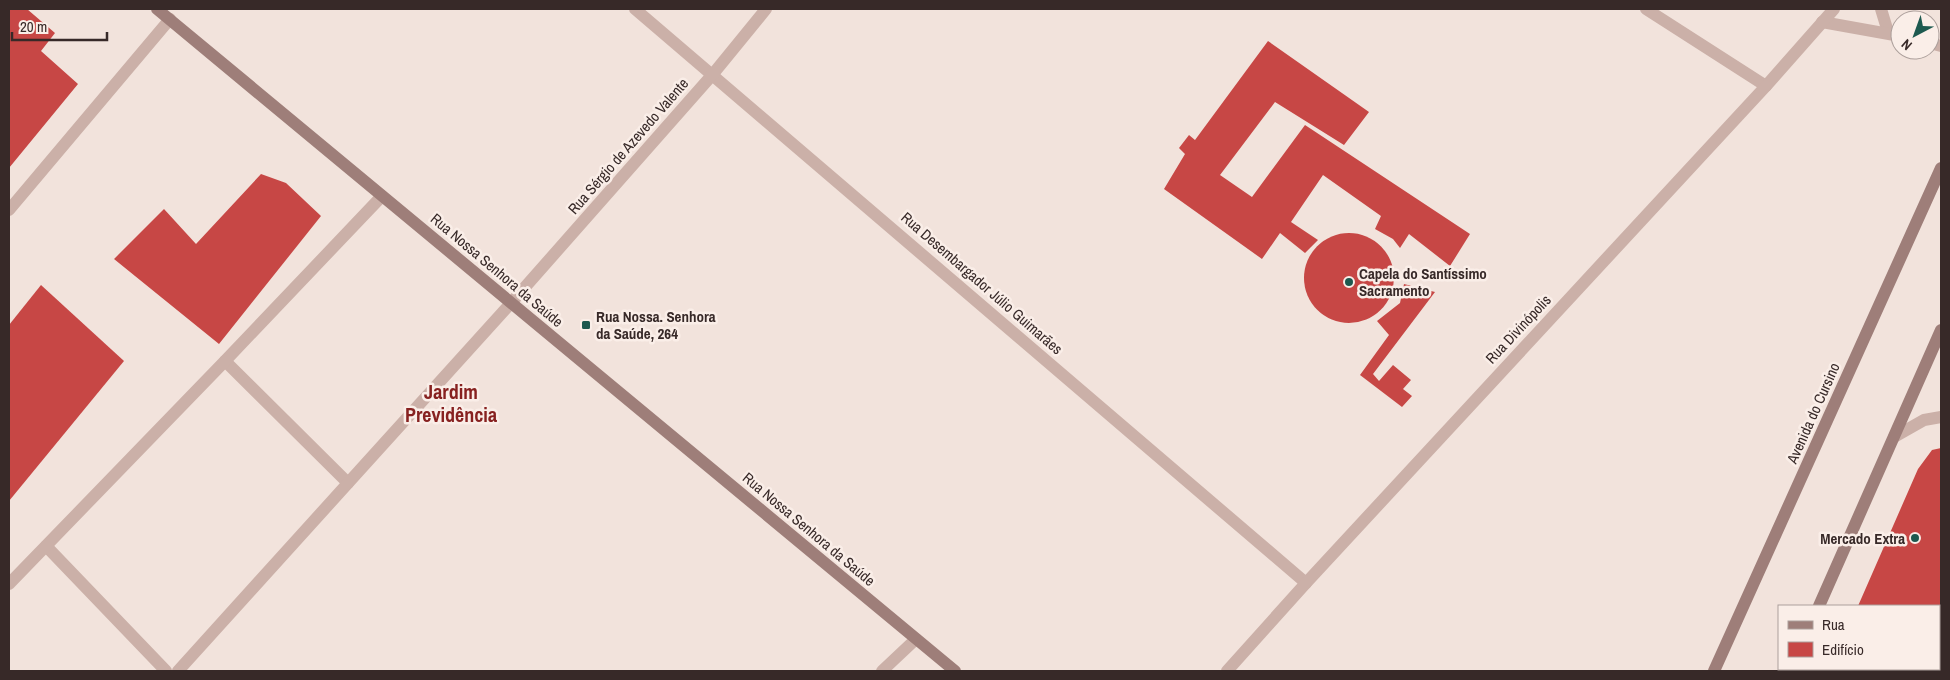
<svg xmlns="http://www.w3.org/2000/svg" width="1950" height="680" viewBox="0 0 1950 680" font-family="'Archivo Narrow',sans-serif">
  <rect width="100%" height="100%" fill="#f2e3dc"/>
  <g fill="#c74745">
    <path d="M9,9H27L55,33L41,51L78,84L9,168Z"/>
    <path d="M1268,41L1369,112L1344,145L1275,102L1220,175L1252,197L1305,125L1470,234L1450,266L1409,234L1400,248L1393,239L1375,229L1381,216L1323,175L1291,222L1318,240L1305,253L1280,233L1262,259L1164,189L1185,154L1179,148L1189,135L1195,140Z"/>
    <path d="M261,174L286,183L321,216L219,344L114,259L164,209L196,244Z"/>
    <circle cx="1349" cy="278" r="45"/>
    <path d="M1404,284L1435,292L1373,374L1379,381L1393,365L1411,380L1403,389L1412,396L1402,407L1360,375L1389,335L1377,321L1400,303Z"/>
    <path d="M41,285L124,361L9,501V325Z"/>
    <path d="M1941,448V671H1834V669H1939V606H1858L1918,469L1932,450Z"/>
  </g>
  <g fill="none" stroke-linecap="round" stroke-linejoin="round">
    <g stroke="#cbb0a8" stroke-width="12">
      <path d="M9,210L170,19"/>
      <path d="M225,361L348,483"/>
      <path d="M46,546L166,671"/>
      <path d="M9,584L225,361L382,196"/>
      <path d="M178,671L511,303"/>
    </g>
    <g stroke="#cbb0a8" stroke-width="12">
      <path d="M635,9L1306,583"/>
      <path d="M1646,9L1766,86"/>
      <path d="M1881,9L1888,32"/>
      <path d="M1822,22L1900,36"/>
      <path d="M1930,43L1941,46"/>
      <path d="M511,303L713,74L766,9"/>
      <path d="M1894,437L1924,420L1941,417"/>
      <path d="M882,671L916,639"/>
      <path d="M1227,671L1306,583L1766,86L1834,9"/>
    </g>
    <g stroke="#9e7e79" stroke-width="12">
      <path d="M157,9L955,671"/>
      <path d="M1819,606L1941,330"/>
      <path d="M1714,671L1941,168"/>
      <path d="M1791,671L1792,669"/>
    </g>
  </g>
  <g fill="#1d594f" stroke="#faeee8" stroke-width="2">
    <circle cx="1349" cy="282" r="5"/>
    <rect x="581" y="320" width="10" height="10" rx="2.5"/>
    <circle cx="1915" cy="538" r="5"/>
  </g>
  <g text-anchor="middle" dominant-baseline="central" stroke-width="5" stroke-linejoin="round" paint-order="stroke">
    <g font-size="15" fill="#372928" stroke="#faeee8">
      <text transform="translate(628 146) rotate(-49)">Rua Sérgio de Azevedo Valente</text>
      <text transform="translate(497 270) rotate(40)">Rua Nossa Senhora da Saúde</text>
      <text transform="translate(982 283) rotate(41)">Rua Desembargador Júlio Guimarães</text>
      <text transform="translate(1518 329) rotate(-47)">Rua Divinópolis</text>
      <text transform="translate(1813 413) rotate(-66)">Avenida do Cursino</text>
      <text transform="translate(809 529) rotate(40)">Rua Nossa Senhora da Saúde</text>
    </g>
    <g font-size="15" font-weight="bold" fill="#372928" stroke="#faeee8" text-anchor="start">
      <text x="1359" y="273">Capela do Santíssimo<tspan x="1359" dy="17">Sacramento</tspan></text>
      <text x="596" y="316">Rua Nossa. Senhora<tspan x="596" dy="17">da Saúde, 264</tspan></text>
      <text x="1905" y="538" text-anchor="end">Mercado Extra</text>
    </g>
    <g font-size="20" font-weight="bold" fill="#872120" stroke="#faeee8">
      <text x="451" y="391">Jardim<tspan x="451" dy="23">Previdência</tspan></text>
    </g>
  </g>
  <rect width="1950" height="680" fill="none" stroke="#372928" stroke-width="20"/>
  <rect x="1778" y="605" width="162" height="65" fill="#faeee8" stroke="#ac9f9b"/>
  <rect x="1788" y="621" width="25" height="8" fill="#9e7e79" stroke="#ac9f9b"/>
  <text x="1822" y="630" font-size="15" fill="#372928">Rua</text>
  <rect x="1788" y="642" width="25" height="15" fill="#c74745" stroke="#ac9f9b"/>
  <text x="1822" y="655" font-size="15" fill="#372928">Edifício</text>
  <g transform="translate(1915 35) rotate(221)"><circle r="24" fill="#faeee8" stroke="#ac9f9b"/>
  <path d="M0-4L9 19L0 12L-9 19Z" fill="#1d594f"/>
  <text y="-8" font-size="14" font-weight="bold" text-anchor="middle" fill="#372928">N</text>
  </g>
  <path d="M12 32v8h95v-8" fill="none" stroke="#372928" stroke-width="2.5"/>
  <text x="20" y="32" font-size="15" fill="#372928" stroke="#faeee8" stroke-width="4" paint-order="stroke">20 m</text>
</svg>
